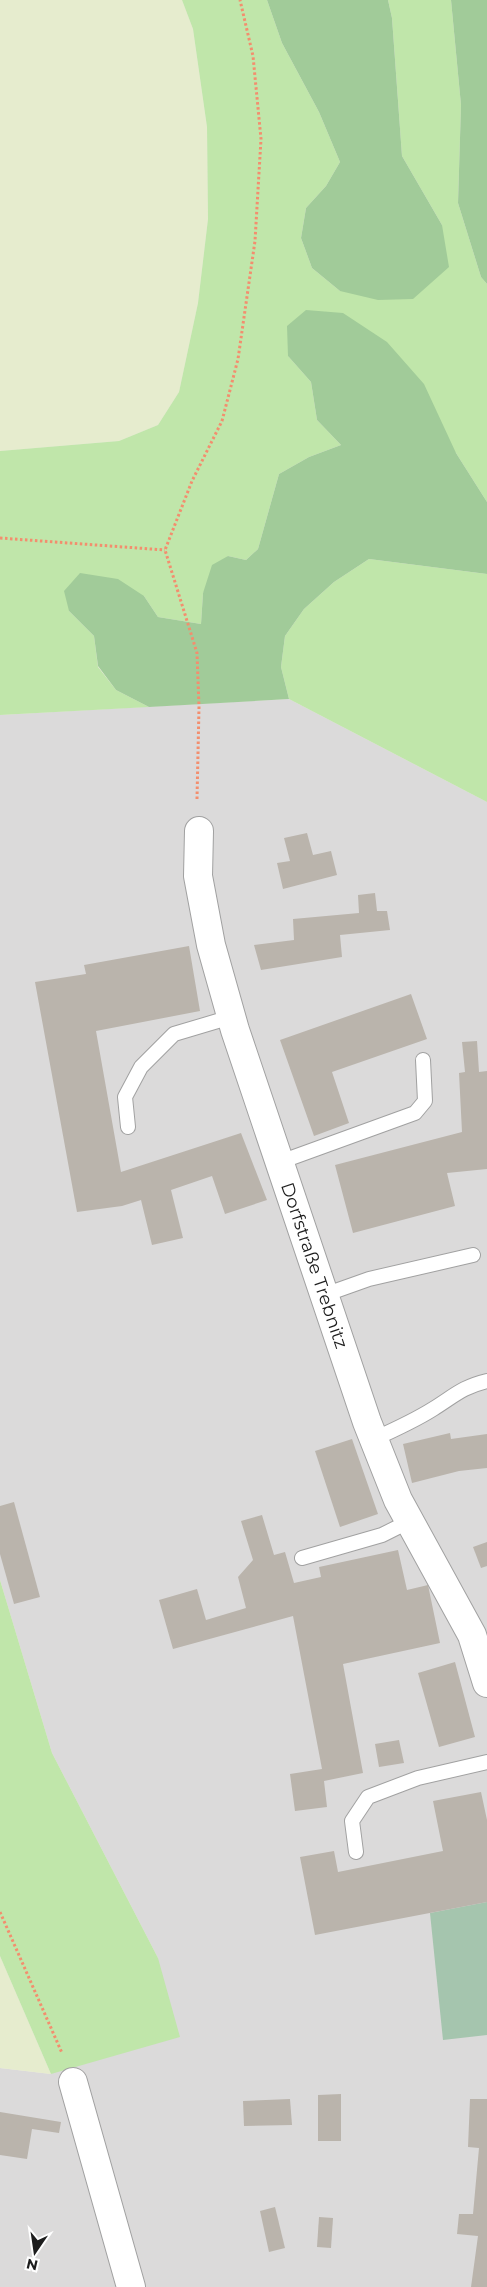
<svg xmlns="http://www.w3.org/2000/svg" width="487" height="2287" viewBox="0 0 487 2287" font-family="Montserrat,sans-serif">
  <rect width="100%" height="100%" fill="#edebe3"/>
  <path fill="#dbdada" d="M289,699L487,802V2287H0V2068L51,2074L158,1958L52,1753L0,1580V715Z"/>
  <g fill="#e6ecce">
    <path d="M0,0H182L193,29L207,127L208,219L198,303L179,392L158,425L119,441L0,451Z"/>
    <path d="M0,1956L51,2074L0,2068Z"/>
  </g>
  <g fill="#c0e6aa">
    <path d="M182,0H267L282,43L319,112L340,162L326,186L306,208L301,238L312,268L340,291L442,225L402,156L392,18L388,0H451L461,105L458,203L481,277L487,284V502L456,453L288,356L311,382L317,420L341,445L309,457L279,474L258,549L246,560L228,556L203,593L201,624L158,617L144,596L69,611L94,636L98,667L116,690L149,707L0,715V451L119,441L158,425L179,392L198,303L208,219L207,127L193,29Z"/>
    <path d="M369,559L487,574V802L289,699L281,667L285,636L304,609L334,582Z"/>
    <path d="M0,1580L52,1753L158,1958L180,2037L51,2074L0,1956Z"/>
  </g>
  <g fill="#a1cb99">
    <path d="M267,0H388L392,18L402,156L442,225L449,267L413,299L378,300L340,291L312,268L301,238L306,208L326,186L340,162L319,112L282,43Z"/>
    <path d="M451,0H487V284L481,277L458,203L461,105Z"/>
    <path d="M306,310L343,313L387,342L424,384L456,453L487,502V574L369,559L334,582L304,609L285,636L281,667L289,699L149,707L116,690L98,666L94,636L69,611L64,591L80,573L118,579L144,596L158,617L201,624L203,593L212,565L228,556L246,560L258,549L279,474L309,457L341,445L317,420L311,382L288,356L287,326Z"/>
  </g>
  <path fill="#a5c5ae" d="M487,1902V2035L443,2040L430,1913Z"/>
  <g fill="#bab4ac">
    <path d="M307,833L313,855L331,851L337,875L283,889L277,863L290,861L284,838Z"/>
    <path d="M375,893L377,911H387L390,930L340,935L342,957L261,970L254,945L294,940L293,919L359,913L358,895Z"/>
    <path d="M189,946L200,1011L96,1031L121,1172L241,1133L267,1200L225,1214L212,1176L171,1190L183,1238L152,1245L141,1200L122,1206L77,1212L35,982L86,974L84,965Z"/>
    <path d="M411,994L427,1039L332,1072L349,1123L314,1136L280,1040Z"/>
    <path d="M477,1041L479,1072L487,1071V1169L447,1173L455,1206L353,1233L335,1165L462,1132L459,1073L465,1072L462,1042Z"/>
    <path d="M450,1433L451,1439L487,1434V1468L459,1471L412,1483L403,1444Z"/>
    <path d="M352,1439L378,1514L340,1527L315,1451Z"/>
    <path d="M14,1502L40,1597L14,1604L0,1554V1506Z"/>
    <path d="M262,1515L274,1555L285,1552L294,1583L321,1577L319,1567L398,1550L407,1590L428,1585L440,1643L343,1664L363,1773L324,1781L327,1807L295,1811L290,1774L322,1769L293,1616L173,1649L159,1600L197,1589L206,1620L246,1608L238,1577L253,1560L241,1521Z"/>
    <path d="M487,1542V1566L481,1568L473,1547Z"/>
    <path d="M455,1662L475,1737L439,1747L418,1673Z"/>
    <path d="M399,1740L404,1763L379,1767L375,1744Z"/>
    <path d="M481,1792L487,1820V1902L315,1935L300,1857L334,1851L338,1872L443,1851L433,1801Z"/>
    <path d="M341,2094V2141H318V2095Z"/>
    <path d="M290,2099L292,2125L244,2126L243,2101Z"/>
    <path d="M470,2099H487V2287H471L478,2236L457,2234L459,2214H473L479,2148L468,2147Z"/>
    <path d="M0,2112L61,2122L59,2133L32,2129L27,2159L0,2155Z"/>
    <path d="M275,2207L285,2248L269,2252L260,2211Z"/>
    <path d="M319,2217L333,2218L331,2248L317,2247Z"/>
  </g>
  <g fill="none" stroke-linecap="round" stroke-linejoin="round">
    <defs>
      <g id="lane">
        <path d="M128,1127L125,1097L141,1067L174,1034L231,1017"/>
        <path d="M280,1162L415,1113L425,1101L423,1060"/>
        <path d="M324,1295L369,1279L473,1255"/>
        <path d="M374,1439C394,1430 414,1421 433,1409C454,1396 462,1387 487,1381"/>
        <path d="M302,1558L382,1535L410,1521"/>
        <path d="M356,1852L352,1821L368,1797L418,1778L487,1762"/>
      </g>
      <g id="street">
        <path id="s1" d="M199,831L198,876L211,945L235,1030L367,1422L398,1500L472,1635L487,1683"/>
        <path d="M73,2082L131,2287"/>
      </g>
    </defs>
    <use href="#lane" stroke="#a1a1a1" stroke-width="16"/>
    <use href="#street" stroke="#a1a1a1" stroke-width="30"/>
    <g stroke="#f38e6e" stroke-width="3" stroke-dasharray="2.5 2.5" stroke-linecap="butt">
      <path d="M0,538L165,550"/>
      <path d="M197,799L199,707L197,653L165,550L192,481L222,421L238,359L255,241L261,139L253,56L240,0"/>
      <path d="M0,1912L62,2053"/>
    </g>
    <use href="#lane" stroke="#fff" stroke-width="14"/>
    <use href="#street" stroke="#fff" stroke-width="28"/>
  </g>
  <g text-anchor="middle" dominant-baseline="central" stroke-width="5" stroke-linejoin="round" paint-order="stroke">
    <g font-size="18" fill="#1d1d1d" stroke="#fff">
      <text stroke="none"><textPath href="#s1" startOffset="452">Dorfstraße Trebnitz</textPath></text>
    </g>
  </g>
  <g transform="translate(35 2252) rotate(193)" stroke="#ffffff" stroke-width="4" paint-order="stroke">
  <path d="M0-4L9 19L0 12L-9 19Z" fill="#1d1d1d"/>
  <text y="-8" font-size="14" font-weight="bold" text-anchor="middle" fill="#1d1d1d">N</text>
  </g>
</svg>
